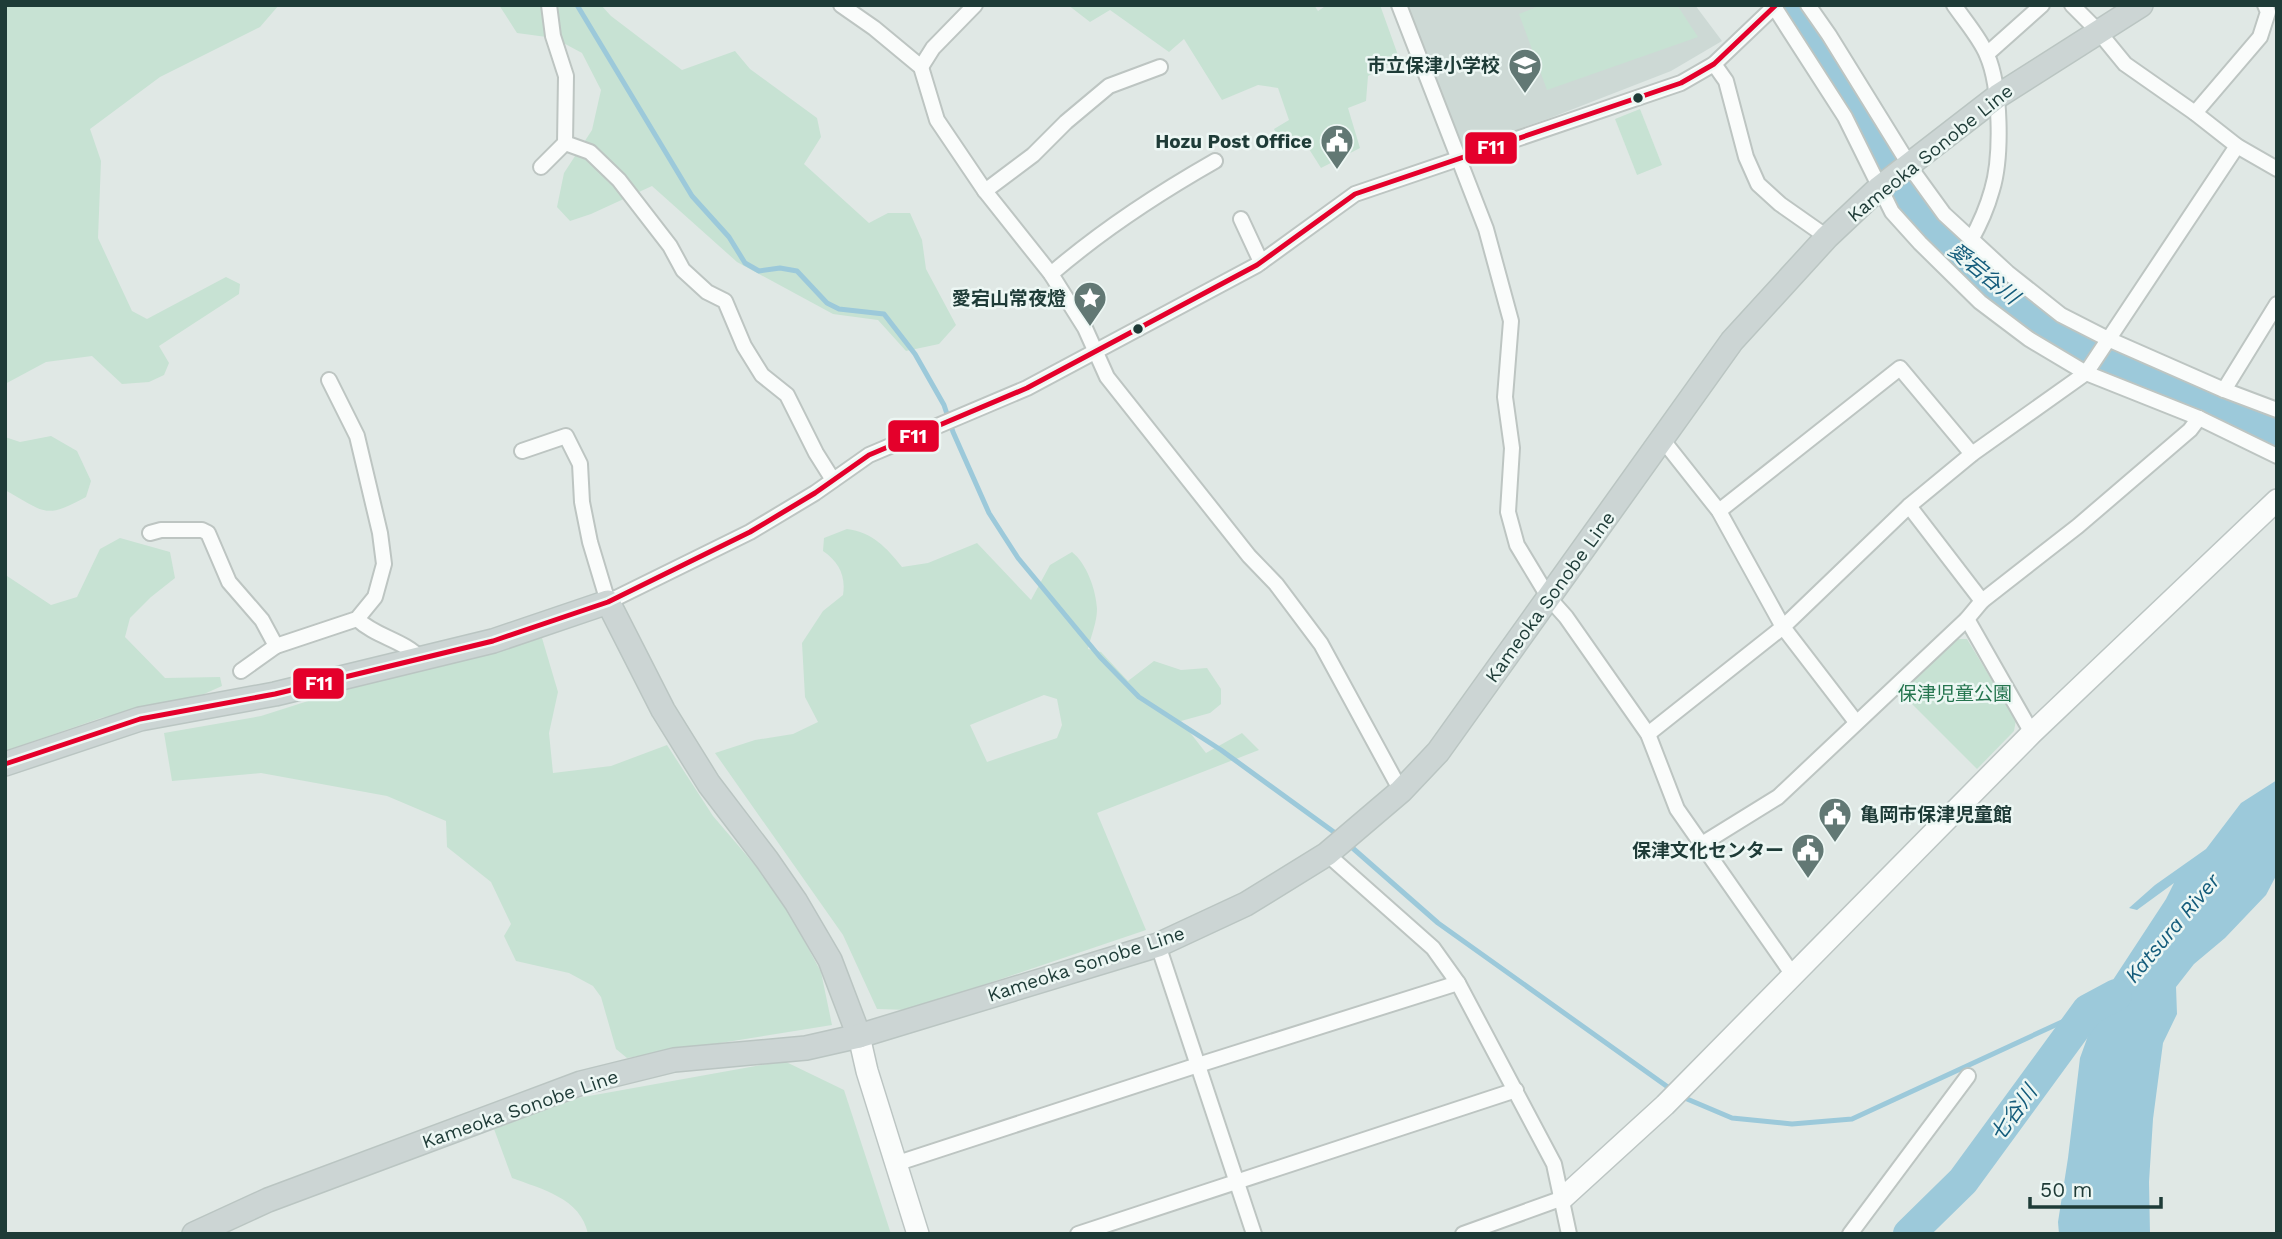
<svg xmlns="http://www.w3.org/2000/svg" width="2282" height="1239" viewBox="0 0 2282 1239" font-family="'Work Sans','Noto Sans JP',sans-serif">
  <rect width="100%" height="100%" fill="#e0e8e5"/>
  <path fill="#cdd9d5" d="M1406,5H1695L1722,41L1671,71L1550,118L1471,145L1458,147Z"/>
  <g fill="#c7e2d3" fill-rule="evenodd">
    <path d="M5,5H279L260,27L160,77L90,129L101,161L98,238L132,311L147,319L226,277L240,284L239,294L159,346L169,363L164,375L149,382L122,384L92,356L46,362L5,384Z"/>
    <path d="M499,5H601L611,16L682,70L735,51L750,69L817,118L821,137L804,164L869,223L888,213H910L922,240L926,269L956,325L939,344L906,351L878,320L833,314L737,262L652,186L591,214L570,221L557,207L564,173L592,130L601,90L582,53L554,38L517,33Z"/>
    <path d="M1068,5H1314L1318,11L1327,5H1380L1399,58L1368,76L1366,101L1348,108L1360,148L1321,168L1302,138L1280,142L1274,129L1289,120L1278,88L1258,85L1222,100L1184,39L1169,52L1110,10L1090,22Z"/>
    <path d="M1541,5H1677L1698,37L1547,90L1519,14Z"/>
    <path d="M1640,109L1662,165L1637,175L1615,119Z"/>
    <path d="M51,436L77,451L91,481L86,497C44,520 45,512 5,490V437L20,442Z"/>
    <path d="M847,529C872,532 887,548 902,567L928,563L977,543L1031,600L1050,565L1072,552C1087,564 1096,590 1097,609C1097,622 1091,636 1088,649L1101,652L1128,681L1154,661L1181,670L1207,668L1221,689V704L1210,713L1181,721L1206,753L1242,733L1259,750L1097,813L1146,930L909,1010L877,1009L843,935L715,753L755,740L793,734L818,722L805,697L802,643L823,611L843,595C846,576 839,562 823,551L824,538ZM1044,695L1057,699L1062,725L1057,738L987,762L970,725Z"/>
    <path d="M120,538L170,552L175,578L151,597L130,618L125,637L165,678L220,677L222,686L204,694L101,718L5,751V572L7,576L51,605L77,597L100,549Z"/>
    <path d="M542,638L558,692L549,733L553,773L611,766L667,745L713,816L778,892L821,972L832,1025L627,1058L616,1049L601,997L593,986L569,973L516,961L504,936L511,924L491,882L447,847L446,821L387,796L261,773L172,781L164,733L261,716L371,681Z"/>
    <path d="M1956,639H1967L2016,720L2014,731L1977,769L1900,692Z"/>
    <path d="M784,1061L844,1090L891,1234H588C581,1198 541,1189 512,1178L494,1129L578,1098Z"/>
  </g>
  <path fill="#9cc9da" d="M2277,780V874L2266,895L2225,938L2194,964L2176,987L2177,1014L2163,1043L2153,1119L2149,1182L2150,1234H2059L2058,1222L2068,1158L2080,1058L2089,1033L2086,1032L2034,1103L2022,1105L2058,1048L2109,986L2166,899L2174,883L2137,910L2129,908L2155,885L2206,849L2241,803Z"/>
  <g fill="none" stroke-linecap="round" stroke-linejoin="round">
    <g stroke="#9cc9da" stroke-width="5">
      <path d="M577,5L692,196L729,237L745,263L759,271L780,268L797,271L827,303L839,309L884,314L915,354L944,405L953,432L989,513L1018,558L1100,657L1139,697L1221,750L1338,835"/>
      <path d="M1348,844L1438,923L1672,1090"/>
      <path d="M1680,1096L1732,1118L1792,1124L1852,1119L2088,1010"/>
    </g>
    <g stroke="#9cc9da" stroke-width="32">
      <path d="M1788,5L1824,54L1884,151L1911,204L1955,254L2067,338L2113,361L2277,430"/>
      <path d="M1909,1234L1963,1181L2088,1010L2116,995"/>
    </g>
    <defs>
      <g id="street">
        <path d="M841,5L874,28L921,67L937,120L985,191L1051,274L1085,328L1107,377L1249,556L1276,584L1321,644L1401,791"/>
        <path d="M1399,5L1486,229L1511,321L1505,397L1512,448L1508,512L1517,545L1549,598L1566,617L1648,734L1677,809L1793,975"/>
        <path d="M1773,5L1845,117L1892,212L1920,243L1980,302L2029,339L2086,373L2199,418L2277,456"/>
        <path d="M1808,5L1829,35L1915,174L1944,214L2008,273L2061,315L2108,339L2224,390L2277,410"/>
        <path d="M1954,5C1965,21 1980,38 1987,55C2001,87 2002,157 1992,190C1987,208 1980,224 1971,240"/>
        <path d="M2072,5L2098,31L2125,64L2195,113L2237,146L2277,169"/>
        <path d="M1987,54L2042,5"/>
        <path d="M1714,64L1726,81L1746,157L1758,184L1780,204L1827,237"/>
        <path d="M921,67L933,48L975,5"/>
        <path d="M2195,113L2260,37L2268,12L2265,5"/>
        <path d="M565,143L590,152L619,180L670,246L683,270L707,292L725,301L744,346L762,375L787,395L816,453L833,480"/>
        <path d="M541,167L565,143L566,76L553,36L549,5"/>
        <path d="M985,191L1033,155L1066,122L1109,86L1160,67"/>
        <path d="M1241,219L1261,262"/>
        <path d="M1051,274C1102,230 1157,194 1215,161"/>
        <path d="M2224,390L2277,304"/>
        <path d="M1662,439L1719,511L1783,627L1856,722"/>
        <path d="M522,451L566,436L580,464L582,502L590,542L608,602L750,532L815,493L869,455L1027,388L1257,265L1355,194L1681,83L1714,64L1776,5"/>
        <path d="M1909,506L1982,601"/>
        <path d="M1719,511L1900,368L1972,454"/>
        <path d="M150,533L161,530H202L208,533L229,582L262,620L276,646"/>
        <path d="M357,619C376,637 404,640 421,659"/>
        <path d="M1967,619L2032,733"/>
        <path d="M241,671L276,646L357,619L375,597L384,564L380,533L357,436L329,380"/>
        <path d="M1648,734L1783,627L1909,506L1972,454L2086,373L2237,146"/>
        <path d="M1702,844L1778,797L1967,619L1982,601L2078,526L2190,430L2199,418"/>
        <path d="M1327,854L1433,948L1458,983L1554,1164L1569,1234"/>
        <path d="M1158,945L1254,1234"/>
        <path d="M895,1164L1198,1065L1458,983"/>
        <path d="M1078,1234L1516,1090"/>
        <path d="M1463,1234L1563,1198"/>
        <path d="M1850,1234L1968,1076"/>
      </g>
      <g id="secondary">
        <path d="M859,1036L867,1071L918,1234"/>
        <path d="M1563,1198L1665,1105L2032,733L2277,500"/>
      </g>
      <g id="primary">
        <path d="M5,764L140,719L275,694L493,641L608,602L663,710L709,784L767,860L796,902L830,960L859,1036"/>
        <path d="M194,1234L268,1200L581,1083L674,1060L806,1048L859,1036L1158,945L1246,904L1327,854L1401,791L1438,752L1732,341L1827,237L1879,188L1998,96L2141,5"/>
      </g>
    </defs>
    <use href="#street" stroke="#bdc5c2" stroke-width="18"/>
    <use href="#secondary" stroke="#bcc5c3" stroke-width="24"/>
    <use href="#primary" stroke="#bac5c2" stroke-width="26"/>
    <use href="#street" stroke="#fafcfb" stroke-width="14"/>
    <use href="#secondary" stroke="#fafcfb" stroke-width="21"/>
    <use href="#primary" stroke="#ccd5d4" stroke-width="23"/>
    <defs>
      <path id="bus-1" d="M5,764L140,719L275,694L493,641L608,602L750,532L815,493L869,455L1027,388L1257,265L1355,194L1681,83L1714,64L1776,5"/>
    </defs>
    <use href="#bus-1" stroke="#edf7f4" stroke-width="10"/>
    <use href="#bus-1" stroke="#e4002b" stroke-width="5"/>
  </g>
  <defs>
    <symbol id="school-pin" viewBox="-11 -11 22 30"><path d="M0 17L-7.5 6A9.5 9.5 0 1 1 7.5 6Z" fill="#627874" stroke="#edf7f4"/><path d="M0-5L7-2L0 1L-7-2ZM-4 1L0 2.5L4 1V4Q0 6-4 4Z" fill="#fff"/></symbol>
    <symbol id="civic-pin" viewBox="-11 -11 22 30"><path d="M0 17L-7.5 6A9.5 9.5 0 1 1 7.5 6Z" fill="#627874" stroke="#edf7f4"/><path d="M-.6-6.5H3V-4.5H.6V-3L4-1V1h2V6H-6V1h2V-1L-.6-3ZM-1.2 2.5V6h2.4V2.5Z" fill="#fff"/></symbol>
    <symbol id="sight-pin" viewBox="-11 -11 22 30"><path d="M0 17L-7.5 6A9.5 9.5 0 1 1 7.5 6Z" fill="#627874" stroke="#edf7f4"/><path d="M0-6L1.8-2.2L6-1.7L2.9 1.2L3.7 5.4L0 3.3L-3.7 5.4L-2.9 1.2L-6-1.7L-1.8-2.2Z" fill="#fff"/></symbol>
  </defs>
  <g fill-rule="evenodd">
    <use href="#school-pin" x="1506" y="46" width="38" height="52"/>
    <use href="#civic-pin" x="1318" y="122" width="38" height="52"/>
    <use href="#sight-pin" x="1071" y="279" width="38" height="52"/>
    <use href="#civic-pin" x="1816" y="795" width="38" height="52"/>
    <use href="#civic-pin" x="1789" y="831" width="38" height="52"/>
  </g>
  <g fill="#1e3b37" stroke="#edf7f4" stroke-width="2.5">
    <circle cx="1638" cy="98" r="6"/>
    <circle cx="1138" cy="329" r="6"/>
  </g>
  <g text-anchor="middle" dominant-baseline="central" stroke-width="5" stroke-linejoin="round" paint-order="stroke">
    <g font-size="19" font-weight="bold" fill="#1e3b37" stroke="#edf7f4" text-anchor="end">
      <text x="1500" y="65">市立保津小学校</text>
      <text x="1312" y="141">Hozu Post Office</text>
      <text x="1066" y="298">愛宕山常夜燈</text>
      <text x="1860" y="814" text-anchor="start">亀岡市保津児童館</text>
      <text x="1784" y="850">保津文化センター</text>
    </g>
    <g font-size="19" fill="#1e3b37" stroke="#edf7f4">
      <text transform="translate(1930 153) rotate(-39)">Kameoka Sonobe Line</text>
      <text transform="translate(1550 597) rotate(-54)">Kameoka Sonobe Line</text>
      <text transform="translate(1086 964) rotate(-18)">Kameoka Sonobe Line</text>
      <text transform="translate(520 1109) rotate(-19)">Kameoka Sonobe Line</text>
    </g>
    <g font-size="19" fill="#25754f" stroke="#edf7f4">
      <text x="1955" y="693">保津児童公園</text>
    </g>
    <g font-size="21" font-style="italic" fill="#145c7b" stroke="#edf7f4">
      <text transform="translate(1984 273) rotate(39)">愛宕谷川</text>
      <text transform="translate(2172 928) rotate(-50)">Katsura River</text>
      <text transform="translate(2013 1113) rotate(-54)">七谷川</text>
    </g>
  </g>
  <g stroke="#edf7f4" stroke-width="2.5">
    <rect x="1464" y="131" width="54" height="34" rx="7" fill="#e4002b"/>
    <rect x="887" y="419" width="53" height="34" rx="7" fill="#e4002b"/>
    <rect x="292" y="667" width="53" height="33" rx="7" fill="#e4002b"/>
  </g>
  <g font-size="19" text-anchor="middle" font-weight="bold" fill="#fff">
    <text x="1491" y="154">F11</text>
    <text x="913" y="443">F11</text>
    <text x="319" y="690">F11</text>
  </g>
  <rect width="2282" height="1239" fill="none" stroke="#1e3b37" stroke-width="14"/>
  <path d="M2030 1197v10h131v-10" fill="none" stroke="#1e3b37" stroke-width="3.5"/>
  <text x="2040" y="1197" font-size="21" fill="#1e3b37" stroke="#edf7f4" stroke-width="5" paint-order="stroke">50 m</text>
</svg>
